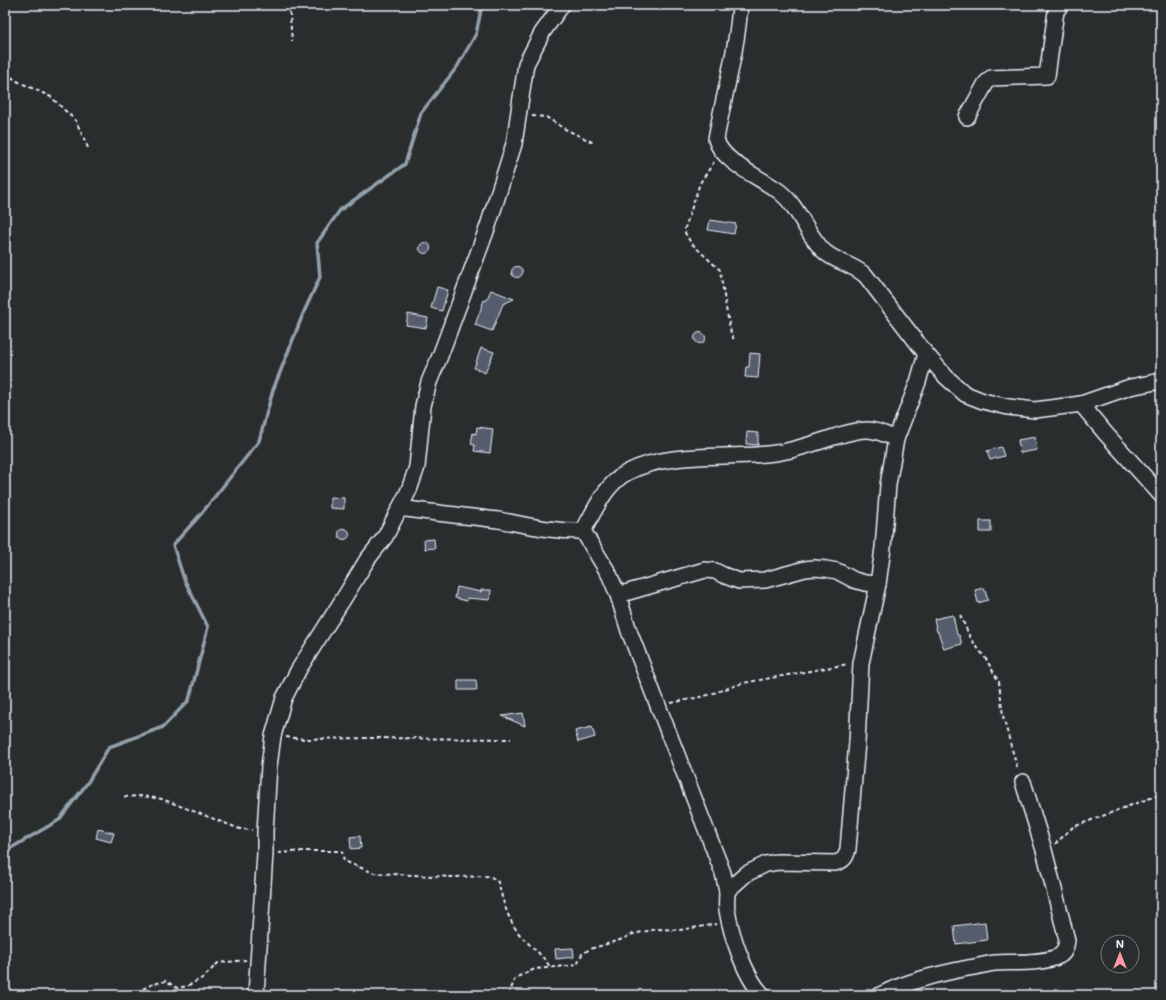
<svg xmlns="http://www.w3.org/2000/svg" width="1166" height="1000" viewBox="0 0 1166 1000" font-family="Mali,sans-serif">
  <rect width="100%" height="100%" fill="#2a2d2e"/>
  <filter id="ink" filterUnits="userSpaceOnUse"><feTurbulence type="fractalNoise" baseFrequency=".025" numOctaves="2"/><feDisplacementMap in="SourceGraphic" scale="8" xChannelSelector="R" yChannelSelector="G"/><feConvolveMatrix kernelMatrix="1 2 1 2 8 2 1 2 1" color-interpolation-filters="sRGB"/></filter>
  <g filter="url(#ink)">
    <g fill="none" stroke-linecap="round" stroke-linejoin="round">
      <path stroke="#92a1ac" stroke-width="3.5" d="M5,854L11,848L59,820L88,782L109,747L163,727L189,700L208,627L184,579L173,545L201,514L259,441L273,390L303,314L320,277L317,243L340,210L405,164L421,113L457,67L476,34L482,5"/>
    </g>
    <g fill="#545c6d" stroke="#e8f1f8">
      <path d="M710,220L736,224L734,234L708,230Z"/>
      <circle cx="425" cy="248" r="5.5"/>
      <circle cx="517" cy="272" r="5.5"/>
      <path d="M437,287L448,290L442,311L431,308Z"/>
      <path d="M491,290L514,299L503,304L492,331L475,325L484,300L486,301Z"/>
      <path d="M408,314L428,318L426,328L406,325Z"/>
      <circle cx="700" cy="338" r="5.5"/>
      <path d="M481,348L494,352L485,373L474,368Z"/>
      <path d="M750,353L760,354L758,378L745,377L746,367H749Z"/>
      <path d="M477,427L493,429L490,453L474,451L475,445L471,444L473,433L476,434Z"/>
      <path d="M747,432L758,433V445L746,444Z"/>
      <path d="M1035,437L1037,450L1020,453L1018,440Z"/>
      <path d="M1001,447L1004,456L990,460L987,451Z"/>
      <path d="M330,497L344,498V509L330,508Z"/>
      <rect x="980" y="521" width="11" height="11"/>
      <circle cx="344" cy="534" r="5.5"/>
      <path d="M434,539L435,548L425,549L424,540Z"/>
      <path d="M457,587L481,592V590H491L490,600L467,598V601L455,598Z"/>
      <path d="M984,588L988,600L978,603L975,590Z"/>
      <path d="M953,615L957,635H959L962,644L944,649L938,632H937L934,619Z"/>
      <path d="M458,680H476L477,690H458Z"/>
      <path d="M523,713L525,726L502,716Z"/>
      <path d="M592,727L595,737L578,742L575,731Z"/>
      <path d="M98,829L114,833L111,842L96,838Z"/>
      <path d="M360,836L361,848L351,849L350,837Z"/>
      <path d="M985,922L987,940L956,944L954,926Z"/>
      <path d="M573,948L574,957L556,959L555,949Z"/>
    </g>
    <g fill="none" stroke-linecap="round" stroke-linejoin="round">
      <defs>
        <g id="minor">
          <path d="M740,5C737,51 724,94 716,139C721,162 762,178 780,192C800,208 808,238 826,253C839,263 854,265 866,276L926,354L946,377L965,394L983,401L1008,407L1035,410L1066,406L1081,404L1130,387L1161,381"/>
          <path d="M967,117L986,83L991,78L1047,76L1056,11L1061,5"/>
          <path d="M1081,404L1106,434L1161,495"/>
          <path d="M400,508C433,513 465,516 498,520C527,525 554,532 583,531L609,574L618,595L629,631L723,873C724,879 726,885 727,891C727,898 726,904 727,910C731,934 745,978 763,995"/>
          <path d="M583,531C595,510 606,483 628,472C675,448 741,462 791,450C806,446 822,441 837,436C847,433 857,430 867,430C877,430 887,435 896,439L918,382L926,354"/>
          <path d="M618,595L705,570L715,571L723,575L739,581L765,580L805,569L814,568L826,569L837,571L854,580L865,583L878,584"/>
          <path d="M727,891L746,874L766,864L778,862L835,863C844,861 846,857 848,849L857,742L861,663L878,584L883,548L888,485L896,439"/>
          <path d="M256,995L265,853V832L269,766L273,736L284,698L299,669L347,593L367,560L385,537L409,490L417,467L423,406L429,382L440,356L488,226L514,144L526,64L542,33L562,5"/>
          <path d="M880,995C908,981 938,974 968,968C977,967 986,964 995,963C1012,962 1044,964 1059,956C1065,953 1066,947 1067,940L1044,850L1023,782"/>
        </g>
      </defs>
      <use href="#minor" stroke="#e8f1f8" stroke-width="18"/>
      <g stroke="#e8f1f8" stroke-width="2" stroke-dasharray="4 3" stroke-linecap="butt">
        <path d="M289,5L292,41"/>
        <path d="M5,73L17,81L51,97L76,121L89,150"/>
        <path d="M532,116L546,117L565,129L594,143"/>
        <path d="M714,162L700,183L684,231L691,243L720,270L726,308L731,333L734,340"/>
        <path d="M1161,409L1158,417L1161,423"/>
        <path d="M960,615L971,639L986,659L999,682L1003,716L1011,746L1018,770"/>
        <path d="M671,703L705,696L743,683L848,664"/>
        <path d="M286,737L305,739L370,738L511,739"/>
        <path d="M124,797L141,796L162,799L240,829L252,830"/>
        <path d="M1055,844L1073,827L1161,794"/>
        <path d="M278,853L304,851H342L344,861L374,873L452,877L490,876L498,882C503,901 508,921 521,936C531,947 543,955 550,967"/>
        <path d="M14,995H18"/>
        <path d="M130,995L153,984L166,981L177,988L187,986L204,977L218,963L246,960"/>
        <path d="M509,995L515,978L535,969L577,965L582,954L590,949L620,940L633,934L657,929L680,930L717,924"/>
      </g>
      <use href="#minor" stroke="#2a2d2e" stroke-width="15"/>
    </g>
  </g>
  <rect width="1166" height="1000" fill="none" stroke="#2a2d2e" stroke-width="20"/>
  <rect x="10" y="10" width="1146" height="980" fill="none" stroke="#e8f1f8" stroke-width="1.5" filter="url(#ink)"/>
  <g transform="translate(1120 954)"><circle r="19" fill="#2a2d2e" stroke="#767b7f"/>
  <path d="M0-3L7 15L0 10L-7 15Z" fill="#ff9aa2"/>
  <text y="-6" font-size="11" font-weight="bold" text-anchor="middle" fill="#e8f1f8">N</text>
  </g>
</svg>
